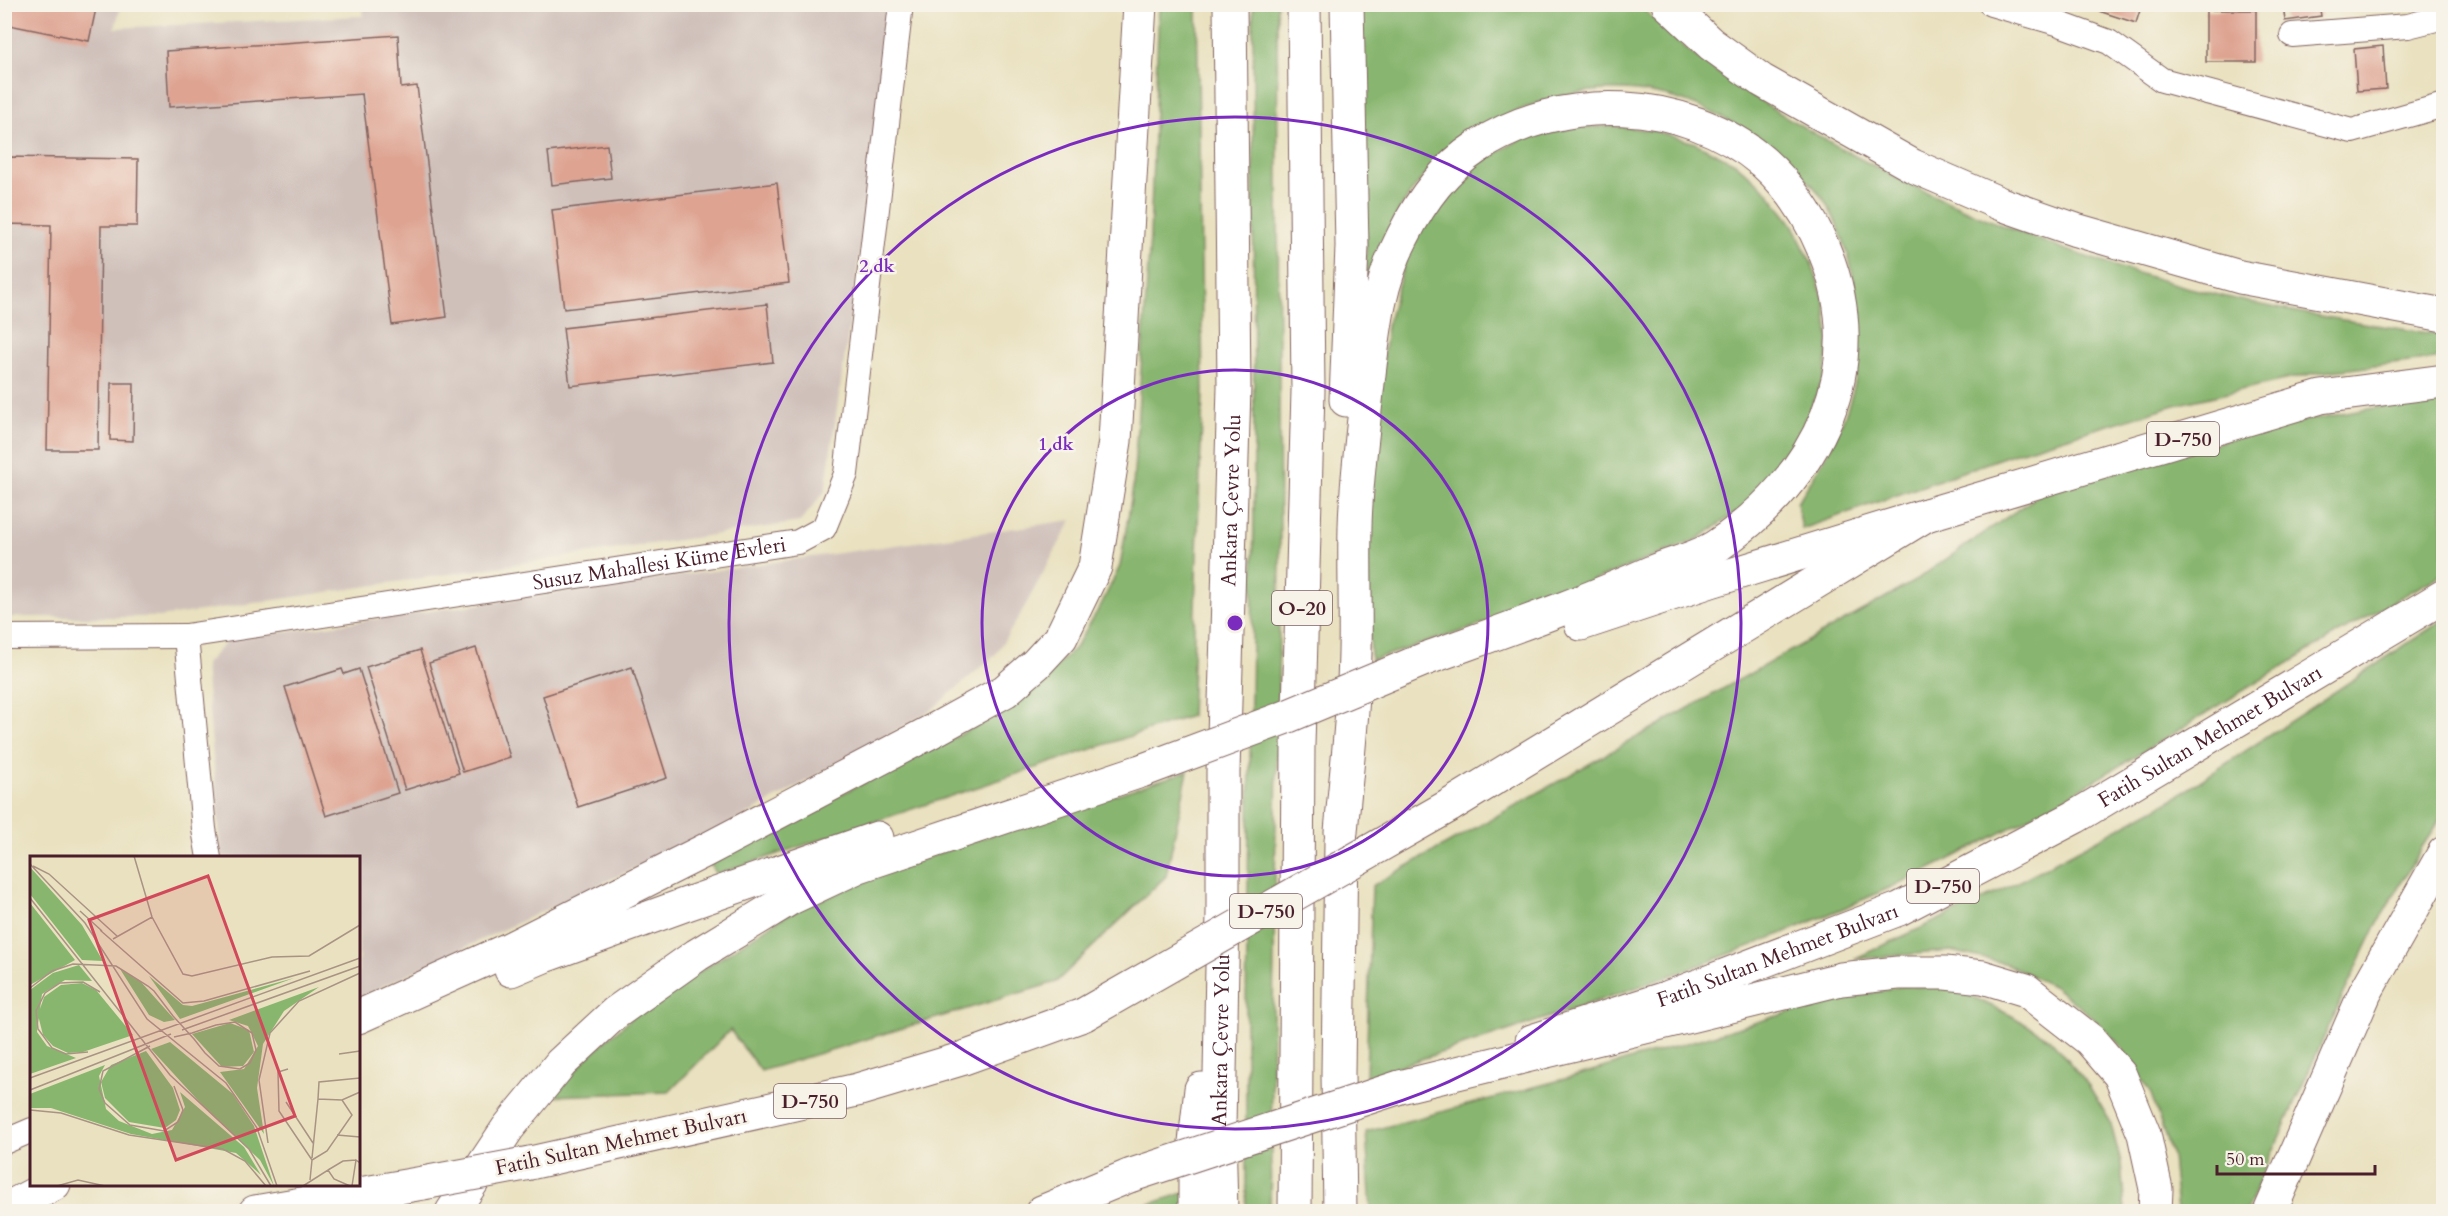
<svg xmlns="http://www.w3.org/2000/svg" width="2448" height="1216" viewBox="0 0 2448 1216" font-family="Cardo,serif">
  <rect width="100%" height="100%" fill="#f7f3e8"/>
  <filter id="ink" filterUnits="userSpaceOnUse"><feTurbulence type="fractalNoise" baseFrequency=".0167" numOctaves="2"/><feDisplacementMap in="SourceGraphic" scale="12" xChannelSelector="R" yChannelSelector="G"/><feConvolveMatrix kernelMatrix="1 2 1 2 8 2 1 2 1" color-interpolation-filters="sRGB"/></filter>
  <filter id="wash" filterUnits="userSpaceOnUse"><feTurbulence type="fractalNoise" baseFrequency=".008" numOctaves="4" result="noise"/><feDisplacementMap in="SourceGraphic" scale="24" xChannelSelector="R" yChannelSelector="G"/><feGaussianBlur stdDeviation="1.35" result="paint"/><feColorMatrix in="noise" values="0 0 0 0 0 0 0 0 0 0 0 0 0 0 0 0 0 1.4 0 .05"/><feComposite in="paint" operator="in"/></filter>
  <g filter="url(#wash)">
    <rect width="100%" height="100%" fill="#e9e1bf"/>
    <g fill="#cfc0ba">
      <path d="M364,4L896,5L825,491L800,522L160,617H5V5H121L115,28L363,16Z"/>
      <path d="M1072,520L1020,615L995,655L930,711L737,820L359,997L358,858L222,857L205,665L228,640Z"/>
    </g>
    <g fill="#88b66f" stroke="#696a4d" stroke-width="1.5">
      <path d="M1277,4L1280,559L1270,1211H1246V1007L1254,517L1253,5Z"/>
      <path d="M1159,5H1197L1203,391L1191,716L717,874L708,861L983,723L1038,684L1075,648L1100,607L1120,566L1133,487L1150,237Z"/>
      <path d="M1359,5H1638C1657,21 1675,40 1695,56C1738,89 1785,117 1833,144C1973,222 2124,278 2282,309C2336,320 2390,327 2443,335V358L2315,373L2175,405L2018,452L1802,529L1797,503C1824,461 1851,417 1858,367C1859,357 1858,346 1858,336C1858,289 1851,246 1827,205C1816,185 1794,168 1777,154C1698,90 1610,70 1515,112C1501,118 1487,131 1474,140C1458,152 1432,166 1420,181C1395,210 1382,246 1367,280Z"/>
      <path d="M1614,126L1655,131L1695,143L1735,163L1766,190L1792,224L1812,264L1825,303L1829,340L1825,374L1799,439L1762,495L1696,540L1475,627L1371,660L1366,521L1387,326L1411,239L1468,169L1523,138L1570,128Z"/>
      <path d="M2443,400V574C2283,660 2134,765 1972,848C1779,947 1571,1010 1366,1077L1372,886L1913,582L2042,493L2275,426L2396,404Z"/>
      <path d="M2443,620V815L2422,847L2376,926L2339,1004L2246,1211H2177L2172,1156L2151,1094L2120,1045L2088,1013L2053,986L2004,963L1951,951L1854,959L2005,889L2173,799Z"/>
      <path d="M1188,771L1166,876L1056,982L761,1071L730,1030L669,1092L552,1096L595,1050L641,1010L785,916L848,888L952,848Z"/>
      <path d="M1902,986L1955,988L2012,1016L2050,1039L2089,1086L2110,1121L2121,1163L2125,1212L1371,1211L1366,1132L1572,1077L1794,1011Z"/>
      <path d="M1186,1192V1211H1129Z"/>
    </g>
    <g id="blocks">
      <g fill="#dea391">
        <path d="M4,4H97L89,41L4,24Z"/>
        <path d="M2077,4H2142L2136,23Z"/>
        <path d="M2283,4H2319L2321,16L2285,21Z"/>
        <rect x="2206" y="10" width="50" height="52"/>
        <path d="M398,35L401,88L417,86L447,317L392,325L362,94L169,107L166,51Z"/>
        <path d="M2383,46L2386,89L2357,91L2354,49Z"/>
        <path d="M607,145L611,178L552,185L548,152Z"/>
        <path d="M4,157L138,159L137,226H101L98,450H47L51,225L4,224Z"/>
        <path d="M777,183L789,283L564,309L552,210Z"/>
        <path d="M767,304L773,362L570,386L563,328Z"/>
        <path d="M111,383H134L133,441L110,440Z"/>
        <path d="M476,648L510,757L463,772L429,663Z"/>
        <path d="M420,650L459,773L405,790L366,667Z"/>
        <path d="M632,667L667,778L578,807L543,696Z"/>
        <path d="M342,669L344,674L359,669L398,793L326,816L285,687Z"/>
      </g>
    </g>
  </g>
  <g filter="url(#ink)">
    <use href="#blocks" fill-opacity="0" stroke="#82635f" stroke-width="1.5"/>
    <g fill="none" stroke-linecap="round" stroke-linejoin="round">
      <defs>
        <g id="minor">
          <path d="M1991,4L2057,23L2109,42L2162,80L2352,131L2444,105"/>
          <path d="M2292,35L2408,26L2444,17"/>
          <path d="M4,637L186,636"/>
          <path id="s1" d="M209,858L204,829L186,636L798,542L824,528L846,474L901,4"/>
          <path d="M4,1142L32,1130"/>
        </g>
        <g id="trunk">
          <path d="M1449,806L1926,515L2321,397L2444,381"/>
          <path id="s2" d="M1532,1041L1669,997L1899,909L2075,817L2444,596"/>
          <path d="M530,1163L857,1090L961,1059L1083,1015"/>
          <path d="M255,1212L423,1183"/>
        </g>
        <g id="motorway">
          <path d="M1668,4L1711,44L1761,80L1913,166L2001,204L2076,230L2240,277L2444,315"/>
          <path d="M1346,400L1352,246L1347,4"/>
          <path d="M1581,624L1711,581L1926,515"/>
          <path d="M1341,832C1346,773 1354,712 1355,653C1356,611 1354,569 1355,527C1356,479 1363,431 1368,383C1374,331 1378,284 1403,236C1420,202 1445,168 1477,147C1561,91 1686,96 1763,162C1791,187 1810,216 1824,250C1873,368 1818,477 1718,545C1700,558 1673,563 1652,572C1578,605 1502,631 1425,659"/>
          <path d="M511,970L544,956L684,905L877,838"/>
          <path d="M358,1017L509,949L706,850L936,729L1005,691L1036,664L1061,637L1095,567L1115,441L1140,4"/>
          <path d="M1400,1087L1841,979L1898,973H1945L1983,977L2026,990L2090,1040L2120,1075L2144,1134L2156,1189L2155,1212"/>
          <path d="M4,1210L54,1184"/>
          <path d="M452,1212L508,1128L561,1063L615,1013L697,955L791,898L859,866L1141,771"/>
          <path d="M1042,1212L1129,1176"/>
          <path d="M1195,1212V1142L1201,1089"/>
          <path id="s3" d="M1221,1212L1219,1128L1223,912V772L1234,387L1230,4"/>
          <path d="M1295,1212L1298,746L1308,391L1304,4"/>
          <path d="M1340,1212L1338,1074L1341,841"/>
          <path d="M2270,1212L2365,993L2444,853"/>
        </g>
      </defs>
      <use href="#minor" stroke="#82635f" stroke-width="26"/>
      <use href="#trunk" stroke="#82635f" stroke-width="35"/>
      <use href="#motorway" stroke="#82635f" stroke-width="35"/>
      <use href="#minor" stroke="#fff" stroke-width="24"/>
      <use href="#trunk" stroke="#fff" stroke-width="33"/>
      <use href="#motorway" stroke="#fff" stroke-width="33"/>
      <defs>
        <g id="trunk-bridge">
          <path d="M1083,1015L1449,806"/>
          <path d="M1129,1176L1400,1087"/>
          <path d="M423,1183L530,1163"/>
        </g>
        <path id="motorway-bridge" d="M1141,771L1286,717L1425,659"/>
      </defs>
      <use href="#trunk-bridge" stroke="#82635f" stroke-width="35" stroke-linecap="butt"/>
      <use href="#motorway-bridge" stroke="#82635f" stroke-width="35" stroke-linecap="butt"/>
      <use href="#trunk-bridge" stroke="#fff" stroke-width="33"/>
      <use href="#motorway-bridge" stroke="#fff" stroke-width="33"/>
    </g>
  </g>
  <g fill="none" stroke="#7b2cbf" stroke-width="3">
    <circle cx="1235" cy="623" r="253"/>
    <circle cx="1235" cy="623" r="506"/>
  </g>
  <g text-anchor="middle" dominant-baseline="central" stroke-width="5" stroke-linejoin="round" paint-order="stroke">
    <g fill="#f7f3e8" stroke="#7e5f64" stroke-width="1.5">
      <rect x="2147" y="422" width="72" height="34" rx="4.5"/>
      <rect x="1272" y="591" width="60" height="34" rx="4.5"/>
      <rect x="1907" y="869" width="72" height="34" rx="4.5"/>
      <rect x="1230" y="894" width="72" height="34" rx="4.5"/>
      <rect x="774" y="1084" width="72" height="34" rx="4.5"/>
    </g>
    <g font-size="20" font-weight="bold" fill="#4a1f2b">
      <text x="2183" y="439">D-750</text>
      <text x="1302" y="608">O-20</text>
      <text x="1943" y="886">D-750</text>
      <text x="1266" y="911">D-750</text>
      <text x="810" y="1101">D-750</text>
    </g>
    <g font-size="21" fill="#4a1f2b" stroke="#f7f3e8">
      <text stroke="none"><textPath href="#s3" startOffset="712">Ankara Çevre Yolu</textPath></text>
      <text stroke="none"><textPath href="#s1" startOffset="702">Susuz Mahallesi Küme Evleri</textPath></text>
      <text stroke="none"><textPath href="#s2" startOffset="746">Fatih Sultan Mehmet Bulvarı</textPath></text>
      <text stroke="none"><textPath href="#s2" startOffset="260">Fatih Sultan Mehmet Bulvarı</textPath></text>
      <text stroke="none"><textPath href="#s3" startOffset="172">Ankara Çevre Yolu</textPath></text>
      <text transform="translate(621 1142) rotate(-12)">Fatih Sultan Mehmet Bulvarı</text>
    </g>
  </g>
  <g transform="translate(30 856)">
    <rect width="330" height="330" fill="#e9e1bf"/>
    <path d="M0,11L52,69L73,105L52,104L0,38ZM0,47L45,104L0,129ZM49,109L62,125L35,124L12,138L7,176L17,190L46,202L0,218V134L23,117ZM90,113L111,126L145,164L134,166L119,159ZM119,120L153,149L162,150L264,122L150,163ZM52,127L66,134L103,179L53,196L38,197L23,190L13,179L8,159L14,141L31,129ZM289,131L254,155L233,188L227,232L234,278L190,216L214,213L228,190L218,170L199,164ZM200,167L219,174L224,196L213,210L192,211L162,178ZM140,186L203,238L224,270L244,330L230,304L174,251L121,193ZM116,195L143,232L150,254L146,264L135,272L99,266L75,242L71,226L81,209ZM75,209L69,220L76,253L89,265L122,278L142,274L155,251L150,236L214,291L231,319L206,297L101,278L21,252H0V238Z" fill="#88b66f"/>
    <path fill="none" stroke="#a99384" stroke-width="1.5" d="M104,0L122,61M0,8L55,67L117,163L196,227L227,272L247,330M3,10L19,18L87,80M0,42L140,219L219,293L241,330M50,55L72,75M70,74L153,147L174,145L280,115M83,83L122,61L153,118L162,120L242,101L279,100L330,69M0,132L22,115L43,108L86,110L118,130L124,135L143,160L154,172L164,183L175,197L189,210L210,213L220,207L226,194L222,177L205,166L186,169L162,177L144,181M152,174L330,110M120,190L73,215L69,233L75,247L100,269L134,275L148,266L153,254L144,230M58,196L36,198L22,192L8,173L6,155L15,137L30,127L53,126L70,136M309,198L330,195M258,213L248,216L249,255L282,304L280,324M0,222L330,102M330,222L289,226L288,243L312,244L330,236M0,234L141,178M256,246L283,287M0,254L31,257L99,279L193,293L215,305L236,330M307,279L330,281M238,287L229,224L240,177L269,145L330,117M282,302L288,243M282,304L297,295L322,259L312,244M298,314L313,305L326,304M27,330L48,324L75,330M273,330L298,314L304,323L320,330M322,330L326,304L330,307"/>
    <path fill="#d1495b" fill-opacity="0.15" stroke="#d1495b" stroke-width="3" d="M178,20L265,260L146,304L59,64Z"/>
    <rect width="330" height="330" fill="none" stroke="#4a1f2b" stroke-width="3"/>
  </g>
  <circle cx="1235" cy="623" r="9" fill="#7b2cbf" stroke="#f7f3e8" stroke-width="3"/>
  <g font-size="18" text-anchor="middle" font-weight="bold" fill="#7b2cbf" stroke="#f7f3e8" stroke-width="5" stroke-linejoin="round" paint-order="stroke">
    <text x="877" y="272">2 dk</text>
    <text x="1056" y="450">1 dk</text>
  </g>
  <rect width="2448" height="1216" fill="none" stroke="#f7f3e8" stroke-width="24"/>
  <path d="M2217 1165v9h158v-9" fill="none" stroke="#4a1f2b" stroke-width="3"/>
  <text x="2226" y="1165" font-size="18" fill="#4a1f2b" stroke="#f7f3e8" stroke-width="4.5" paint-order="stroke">50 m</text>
</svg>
